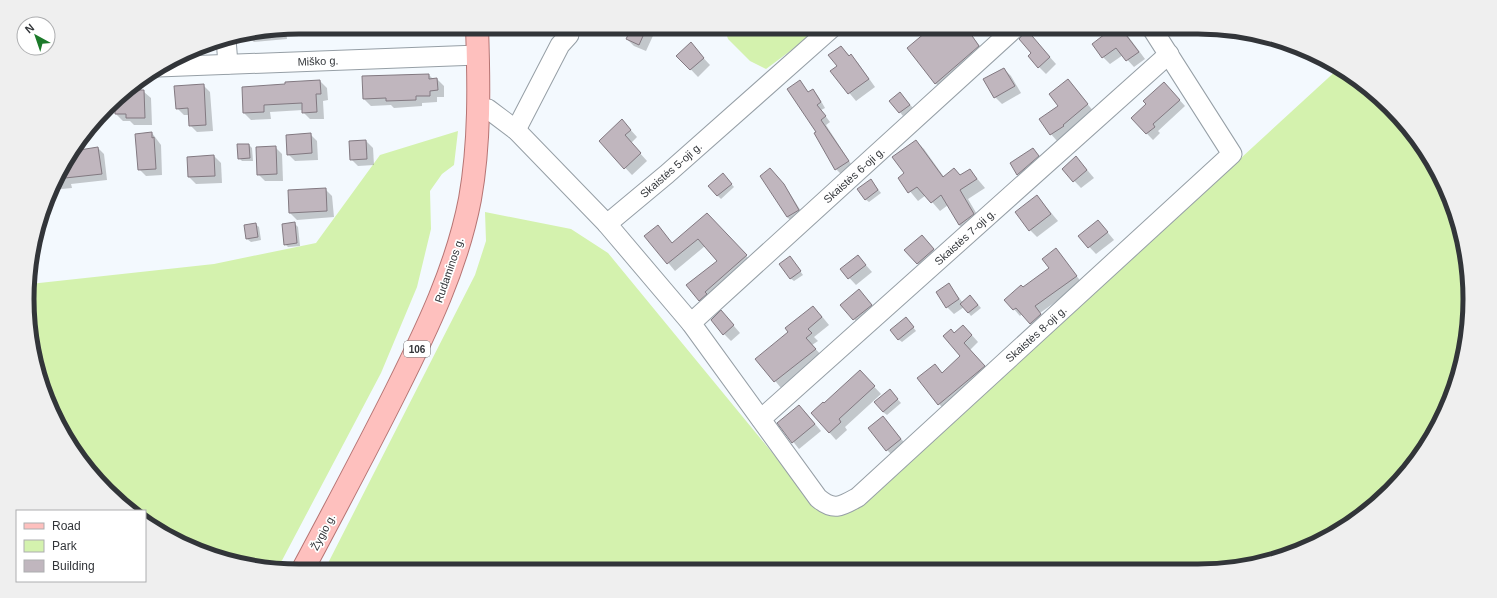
<svg xmlns="http://www.w3.org/2000/svg" width="1497" height="598" viewBox="0 0 1497 598" font-family="Helvetica,sans-serif">
  <rect width="100%" height="100%" fill="#f3f9fe"/>
  <g fill="#d4f2ae">
    <path d="M724,27H813L805,40L766,69L750,61L728,39Z"/>
    <path d="M1339,68L1364,83L1403,120L1434,163L1456,212L1468,264L1469,317L1461,370L1433,435L1378,503L1318,543L1234,569L324,571L475,275L486,241L485,212L571,229L608,253L816,506L839,515L861,507Z"/>
    <path d="M458,131L454,165L442,174L430,191L431,229L417,287L381,373L278,568L228,562L178,543L145,522V511H130L73,450L48,403L32,352L30,284L214,264L316,243L380,155Z"/>
  </g>
  <g fill="#0003">
    <path d="M621,27H657L646,51L634,46L627,39L629,34Z"/>
    <path d="M933,27H962L967,29L985,53L942,89L935,83Z"/>
    <path d="M1116,27H1120L1125,32L1145,59L1134,67L1123,55L1110,64L1103,57Z"/>
    <path d="M286,29L287,39L254,42L247,36Z"/>
    <path d="M1033,38L1056,64L1046,74L1039,67L1032,53Z"/>
    <path d="M208,43L209,51L189,52Z"/>
    <path d="M840,47L858,63L875,87L856,101L831,71L838,66Z"/>
    <path d="M697,51L710,65L698,77L678,56Z"/>
    <path d="M1004,69L1011,76L1021,93L1002,104L995,97Z"/>
    <path d="M429,75L433,79H437L444,86V97H437V102L422,103V106L394,108L391,105L371,106L364,99Z"/>
    <path d="M1068,80L1094,112L1057,141L1051,134Z"/>
    <path d="M320,81L327,88L328,100L323,101L324,119H310L303,112V110L270,112L271,119L251,120L244,113L286,85V83Z"/>
    <path d="M800,82L809,93L813,90L818,96L825,108L821,110L830,122L826,125L853,167L841,174L836,169L818,132Z"/>
    <path d="M1164,83L1185,106L1158,131L1160,133L1153,140L1132,118L1147,104Z"/>
    <path d="M203,85L210,92L213,131L197,132L190,125V115H184L177,108Z"/>
    <path d="M137,86L151,98L152,125H134L130,121H123L116,114V100L120,94Z"/>
    <path d="M903,97L913,108L903,116L891,101Z"/>
    <path d="M629,128L637,137L631,143L647,161L632,175L600,141Z"/>
    <path d="M152,133L161,145L162,175L146,176L139,169Z"/>
    <path d="M310,134L317,141L318,160L295,161L288,154Z"/>
    <path d="M366,141L373,148L374,165L358,166L351,159Z"/>
    <path d="M916,141L924,149L944,177L961,176L970,170L985,188L968,199L982,223L968,233L959,225L948,205L940,211L926,195L918,201L899,178L906,173Z"/>
    <path d="M249,145L252,148L253,161H242L239,158Z"/>
    <path d="M275,147L282,154L283,181H265L258,174Z"/>
    <path d="M98,148L104,154L107,180L71,184L72,188L51,190L63,163Z"/>
    <path d="M1033,149L1041,159L1021,178L1011,163Z"/>
    <path d="M214,156L221,163L222,183L196,184L189,177Z"/>
    <path d="M1083,165L1094,178L1081,188L1063,169Z"/>
    <path d="M776,175L789,192L804,216L793,223L787,217Z"/>
    <path d="M726,178L734,187L721,199L717,195Z"/>
    <path d="M871,180L881,193L869,202L865,199Z"/>
    <path d="M325,189L332,196L334,217L297,220L290,213L289,191Z"/>
    <path d="M1037,196L1058,221L1037,237L1030,230Z"/>
    <path d="M713,221L753,263L706,307L699,301L718,261L705,246L675,271L646,236L673,244Z"/>
    <path d="M294,223L298,227L300,246L288,247L285,244Z"/>
    <path d="M255,224L259,227L261,240L251,242L247,239Z"/>
    <path d="M1104,228L1114,240L1096,254L1079,236Z"/>
    <path d="M922,236L940,256L924,270L917,263Z"/>
    <path d="M1056,249L1082,283L1040,313L1047,321L1037,330L1022,314L1020,316L1006,300L1050,268Z"/>
    <path d="M790,257L803,275L794,281L790,278Z"/>
    <path d="M865,264L872,272L856,285L842,270Z"/>
    <path d="M949,285L963,303L974,300L981,308L971,316L964,307L954,314L947,307Z"/>
    <path d="M859,290L878,312L861,327L842,305Z"/>
    <path d="M820,314L829,325L814,337L818,341L812,345L822,356L781,388L757,359Z"/>
    <path d="M728,319L740,333L731,341L724,334Z"/>
    <path d="M909,322L916,331L902,342L898,339Z"/>
    <path d="M970,333L978,342L970,350L991,373L946,411L939,404L935,365L942,373L961,356L954,334Z"/>
    <path d="M867,379L881,394L845,427L847,430L836,440L812,413Z"/>
    <path d="M893,394L901,403L887,415L883,412Z"/>
    <path d="M806,413L821,431L799,449L779,424Z"/>
    <path d="M883,417L907,446L894,457L887,450Z"/>
  </g>
  <g fill="#c0b6be" stroke="#827981">
    <path d="M632,27H647L639,45L626,39Z"/>
    <path d="M932,27H966L979,46L935,84L907,48Z"/>
    <path d="M1114,27H1120L1139,52L1126,61L1116,48L1102,58L1092,44Z"/>
    <path d="M1027,30L1050,57L1038,68L1028,56L1031,53L1019,39Z"/>
    <path d="M691,42L704,58L690,70L676,56Z"/>
    <path d="M841,46L849,56L851,54L869,79L848,94L830,71L837,66L828,55Z"/>
    <path d="M1004,68L1015,86L994,98L983,79Z"/>
    <path d="M429,74V79L437,78L438,90L430,91V96H416V100L386,101V98L363,99L362,76Z"/>
    <path d="M1068,79L1088,104L1063,125L1064,126L1050,135L1039,119L1058,106L1049,94Z"/>
    <path d="M320,80L321,94H316L317,112L302,113V103L264,105V112L243,113L242,87L285,84V82Z"/>
    <path d="M800,80L808,92L813,89L821,102L817,105L826,116L821,120L849,161L835,170L814,133L816,132L787,89Z"/>
    <path d="M137,82L138,90H144L145,118H126V114H115V101L120,94Z"/>
    <path d="M1164,82L1180,100L1153,124L1155,127L1146,134L1131,118L1146,104L1143,101Z"/>
    <path d="M204,84L206,125L189,126L188,108L176,109L174,86Z"/>
    <path d="M900,92L910,105L899,113L889,101Z"/>
    <path d="M622,119L631,130L625,135L641,153L624,169L599,141Z"/>
    <path d="M152,132V138L154,137L156,169L138,170L135,134Z"/>
    <path d="M311,133L312,153L287,155L286,135Z"/>
    <path d="M366,140L367,159L350,160L349,141Z"/>
    <path d="M916,140L943,177L954,168L960,175L970,169L977,179L960,190L974,214L959,225L941,195L931,203L917,187L908,193L898,178L904,173L892,157Z"/>
    <path d="M237,144H249L250,158L238,159Z"/>
    <path d="M276,146L277,174L257,175L256,147Z"/>
    <path d="M98,147L102,174L56,179L63,163L73,151Z"/>
    <path d="M1033,148L1039,156L1017,175L1010,163Z"/>
    <path d="M214,155L215,176L188,177L187,157Z"/>
    <path d="M1076,156L1087,170L1073,182L1062,169Z"/>
    <path d="M770,168L784,184L799,210L787,217L760,176Z"/>
    <path d="M723,173L732,184L717,196L708,186Z"/>
    <path d="M871,179L878,190L865,200L857,189Z"/>
    <path d="M326,188L327,211L289,213L288,190Z"/>
    <path d="M1037,195L1051,214L1029,231L1015,212Z"/>
    <path d="M707,213L747,255L705,292L707,294L699,301L686,285L717,261L698,239L667,264L644,236L658,225L672,243Z"/>
    <path d="M1098,220L1108,232L1088,248L1078,236Z"/>
    <path d="M295,222L297,243L284,245L282,224Z"/>
    <path d="M256,223L258,237L246,239L244,225Z"/>
    <path d="M922,235L934,249L917,264L904,250Z"/>
    <path d="M1056,248L1077,276L1035,306L1041,314L1030,324L1016,308L1013,310L1004,300L1021,285L1023,287L1049,268L1042,259Z"/>
    <path d="M858,255L866,265L848,279L840,269Z"/>
    <path d="M790,256L801,271L790,279L779,264Z"/>
    <path d="M949,283L959,299L946,308L936,292Z"/>
    <path d="M859,289L872,305L853,320L840,305Z"/>
    <path d="M970,295L978,305L968,313L960,304Z"/>
    <path d="M813,306L822,317L808,329L812,333L806,338L816,349L774,382L755,359L788,332L785,328Z"/>
    <path d="M721,310L734,325L723,335L711,320Z"/>
    <path d="M906,317L914,327L898,340L890,330Z"/>
    <path d="M963,325L972,335L964,343L985,366L938,405L917,378L935,364L942,373L960,356L943,336L951,329L954,333Z"/>
    <path d="M860,370L875,386L839,419L841,422L829,433L811,413L823,402L824,403Z"/>
    <path d="M890,389L898,399L883,412L874,402Z"/>
    <path d="M799,405L815,424L792,443L777,423Z"/>
    <path d="M883,416L901,439L886,451L868,428Z"/>
  </g>
  <g fill="none" stroke-linecap="round" stroke-linejoin="round">
    <defs>
      <g id="street">
        <path d="M226,39L228,64"/>
        <path d="M158,67L478,55"/>
        <path d="M479,108L488,109L516,130L607,224L667,174L833,27"/>
        <path d="M516,130L560,45L569,35"/>
        <path d="M607,224L691,323L818,498C834,512 842,506 858,497L1232,154L1151,27"/>
        <path d="M691,323L1016,27"/>
        <path d="M761,419L1169,54"/>
      </g>
      <path id="primary" d="M302,571C334,511 366,451 396,391C427,329 457,267 470,199C480,143 479,84 477,27"/>
    </defs>
    <use href="#street" stroke="#969fa6" stroke-width="21"/>
    <use href="#primary" stroke="#b67473" stroke-width="24"/>
    <use href="#street" stroke="#fff" stroke-width="19"/>
    <use href="#primary" stroke="#fec0be" stroke-width="22"/>
  </g>
  <g text-anchor="middle" dominant-baseline="central" stroke-width="3.5" stroke-linejoin="round" paint-order="stroke">
    <rect fill="#fff" stroke="#707274" stroke-width="1" x="404" y="341" width="26" height="16" rx="3"/>
    <g font-size="10" font-weight="bold" fill="#323539">
      <text x="417" y="349">106</text>
    </g>
    <g font-size="11" fill="#323539" stroke="#fff">
      <text transform="translate(318 61) rotate(-2)">Miško g.</text>
      <text transform="translate(671 170) rotate(-41)">Skaistės 5-oji g.</text>
      <text transform="translate(854 175) rotate(-42)">Skaistės 6-oji g.</text>
      <text transform="translate(965 237) rotate(-42)">Skaistės 7-oji g.</text>
      <text transform="translate(449 270) rotate(-71)">Rudaminos g.</text>
      <text transform="translate(1036 334) rotate(-42)">Skaistės 8-oji g.</text>
      <text transform="translate(323 532) rotate(-62)">Žygio g.</text>
    </g>
  </g>
  <path d="M0 0H1497V598H0ZM299 34H1198A265 265 0 0 1 1463 299V299A265 265 0 0 1 1198 564H299A265 265 0 0 1 34 299V299A265 265 0 0 1 299 34Z" fill="#efefef" fill-rule="evenodd"/>
  <path fill="none" stroke="#323539" stroke-width="5" d="M299 34H1198A265 265 0 0 1 1463 299V299A265 265 0 0 1 1198 564H299A265 265 0 0 1 34 299V299A265 265 0 0 1 299 34Z"/>
  <rect x="16" y="510" width="130" height="72" fill="#ffffff" stroke="#adaeb0"/>
  <rect x="24" y="523" width="20" height="6" fill="#fec0be" stroke="#adaeb0"/>
  <text x="52" y="530" font-size="12" fill="#323539">Road</text>
  <rect x="24" y="540" width="20" height="12" fill="#d4f2ae" stroke="#adaeb0"/>
  <text x="52" y="550" font-size="12" fill="#323539">Park</text>
  <rect x="24" y="560" width="20" height="12" fill="#c0b6be" stroke="#adaeb0"/>
  <text x="52" y="570" font-size="12" fill="#323539">Building</text>
  <g transform="translate(36 36) rotate(320)"><circle r="19" fill="#ffffff" stroke="#adaeb0"/>
  <path d="M0-3L7 15L0 10L-7 15Z" fill="#1c7a2a"/>
  <text y="-6" font-size="11" font-weight="bold" text-anchor="middle" fill="#323539">N</text>
  </g>
</svg>
